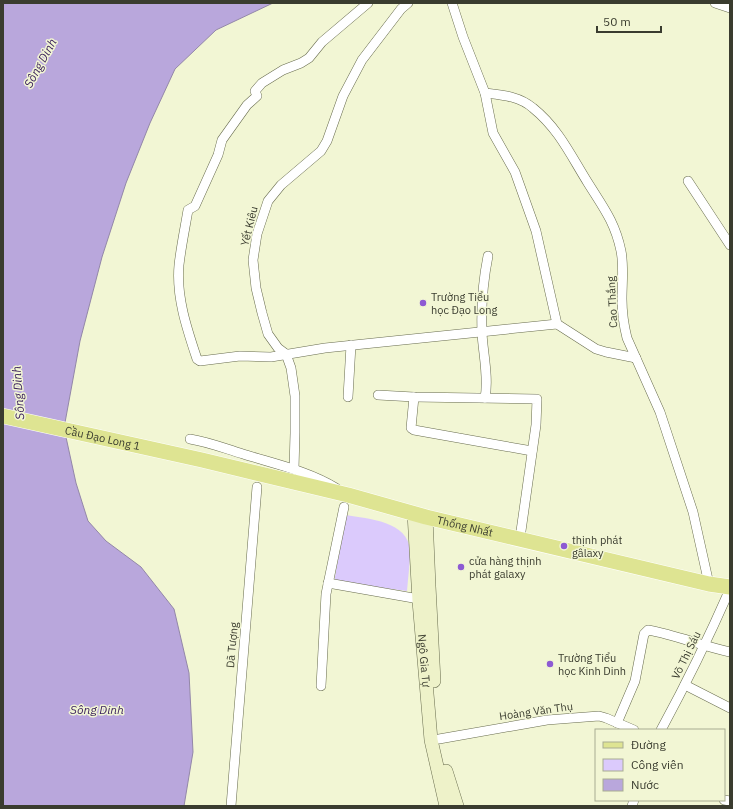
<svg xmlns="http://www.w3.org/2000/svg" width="733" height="809" viewBox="0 0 733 809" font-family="'IBM Plex Sans',sans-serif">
  <rect width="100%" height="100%" fill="#f2f6d4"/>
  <path fill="#dbcafc" d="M346,515C368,519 409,521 410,551C410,564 408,578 407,591L334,582Z"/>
  <path fill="#b9a7dc" stroke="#9387a8" d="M3,3H273L216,30L175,69L150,123L126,183L102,257L80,341L64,428L76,483L88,521L106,541L141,567L174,609L189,673L193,752L184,806H3Z"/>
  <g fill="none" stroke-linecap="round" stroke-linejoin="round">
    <defs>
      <g id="street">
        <path d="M368,3L322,42L309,58L301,63L283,70L262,83L255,91L257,96L247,105L222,140L218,155L195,206L188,210C185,228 181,247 179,265C176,297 187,329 197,359L200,361L240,356L271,357L325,348L557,324L596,349L606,352L636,358"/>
        <path d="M452,3L463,37L485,93L493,133L515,172L536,231L557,324"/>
        <path d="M715,3L730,8"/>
        <path d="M485,93C502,95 519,96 533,108C559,129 571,156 588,183C603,207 615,222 621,251C624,266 622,283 622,299C622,312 624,326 627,338L660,412L693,512L709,584"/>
        <path d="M688,181L730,245"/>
        <path d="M378,395L414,397L537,399L536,425L520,538"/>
        <path d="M348,397L351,345"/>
        <path d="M414,397L411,428L414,430L532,451"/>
        <path d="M485,398C489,378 483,353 482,333C481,307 483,281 488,256"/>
        <path d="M190,439C209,442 226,449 243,454C275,464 308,471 336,488"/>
        <path d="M294,469L295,433V396L291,368L286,354L278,348L268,334L262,313L256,288L253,260L257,234L268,201L281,185L321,151L327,141L343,96L362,60L401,9L408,3"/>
        <path d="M328,583L419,599"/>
        <path d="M685,685L730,708"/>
        <path d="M321,686L326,594L344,507"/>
        <path d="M617,723L635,681L644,634L648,630C676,635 702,646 730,652"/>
        <path d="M661,730C686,684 709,637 730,589"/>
        <path d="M439,739L547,720L599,716L606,718L634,730"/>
        <path d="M724,800L730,801"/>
        <path d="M231,806L257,487"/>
        <path d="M632,806L634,800"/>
      </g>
      <g id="secondary">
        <path id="s1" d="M414,513L419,601L431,740L446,806"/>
        <path d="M426,517L429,586L434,681"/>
        <path d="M446,771L457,806"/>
      </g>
      <g id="primary">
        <path id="s2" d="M3,416L202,460L348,495L426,517L709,584L730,587"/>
      </g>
    </defs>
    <use href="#street" stroke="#686c4e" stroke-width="10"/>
    <use href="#secondary" stroke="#686c4e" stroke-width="14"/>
    <use href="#primary" stroke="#fff" stroke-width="16"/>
    <use href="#street" stroke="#fff" stroke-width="9"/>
    <use href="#secondary" stroke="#eef2c9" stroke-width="13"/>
    <use href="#primary" stroke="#dee492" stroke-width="15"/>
  </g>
  <g fill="#8d5ad3" stroke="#f2f6d4" stroke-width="1.5">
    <circle cx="423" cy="303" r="4"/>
    <circle cx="564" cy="546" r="4"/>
    <circle cx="461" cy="567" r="4"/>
    <circle cx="550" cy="664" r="4"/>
  </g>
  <g text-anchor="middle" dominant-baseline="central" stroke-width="3" stroke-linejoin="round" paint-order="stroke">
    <g font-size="11" fill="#3a3c2f" stroke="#f2f6d4">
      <text transform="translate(249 226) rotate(-76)">Yết Kiêu</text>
      <text transform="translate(612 302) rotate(-93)">Cao Thắng</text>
      <text stroke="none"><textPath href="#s2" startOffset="102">Cầu Đạo Long 1</textPath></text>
      <text stroke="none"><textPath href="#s2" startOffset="475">Thống Nhất</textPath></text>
      <text transform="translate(232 645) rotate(-85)">Dã Tượng</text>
      <text transform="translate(686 655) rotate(-64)">Võ Thị Sáu</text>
      <text stroke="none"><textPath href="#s1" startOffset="148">Ngô Gia Tự</textPath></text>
      <text transform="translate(536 711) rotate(-8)">Hoàng Văn Thụ</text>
    </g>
    <g font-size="11" fill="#3a3c2f" stroke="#f2f6d4" text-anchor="start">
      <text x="431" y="297">Trường Tiểu<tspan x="431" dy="13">học Đạo Long</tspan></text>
      <text x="572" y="540">thịnh phát<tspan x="572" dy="13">gâlaxy</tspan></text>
      <text x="469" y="561">cửa hàng thịnh<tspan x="469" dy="13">phát galaxy</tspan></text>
      <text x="558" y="658">Trường Tiểu<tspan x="558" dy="13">học Kinh Dinh</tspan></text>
    </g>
    <g font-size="12" font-style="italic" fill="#381d5b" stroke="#f2f6d4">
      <text transform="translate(40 63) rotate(-61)">Sông Dinh</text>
      <text transform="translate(18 393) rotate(-94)">Sông Dinh</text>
      <text x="97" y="709">Sông Dinh</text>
    </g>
  </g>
  <rect width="733" height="809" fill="none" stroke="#3a3c2f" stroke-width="8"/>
  <rect x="595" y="729" width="130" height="72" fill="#f2f6d4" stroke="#a8ac92"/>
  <rect x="603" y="742" width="20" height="6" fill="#dee492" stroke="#a8ac92"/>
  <text x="631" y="749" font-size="12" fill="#3a3c2f">Đường</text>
  <rect x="603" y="759" width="20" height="12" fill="#dbcafc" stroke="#a8ac92"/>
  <text x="631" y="769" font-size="12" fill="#3a3c2f">Công viên</text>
  <rect x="603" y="779" width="20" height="12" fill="#b9a7dc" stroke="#a8ac92"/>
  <text x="631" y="789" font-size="12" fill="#3a3c2f">Nước</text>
  <path d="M597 26v6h64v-6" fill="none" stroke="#3a3c2f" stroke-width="2"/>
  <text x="603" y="26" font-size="12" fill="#3a3c2f" stroke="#f2f6d4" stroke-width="3" paint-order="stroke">50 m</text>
</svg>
